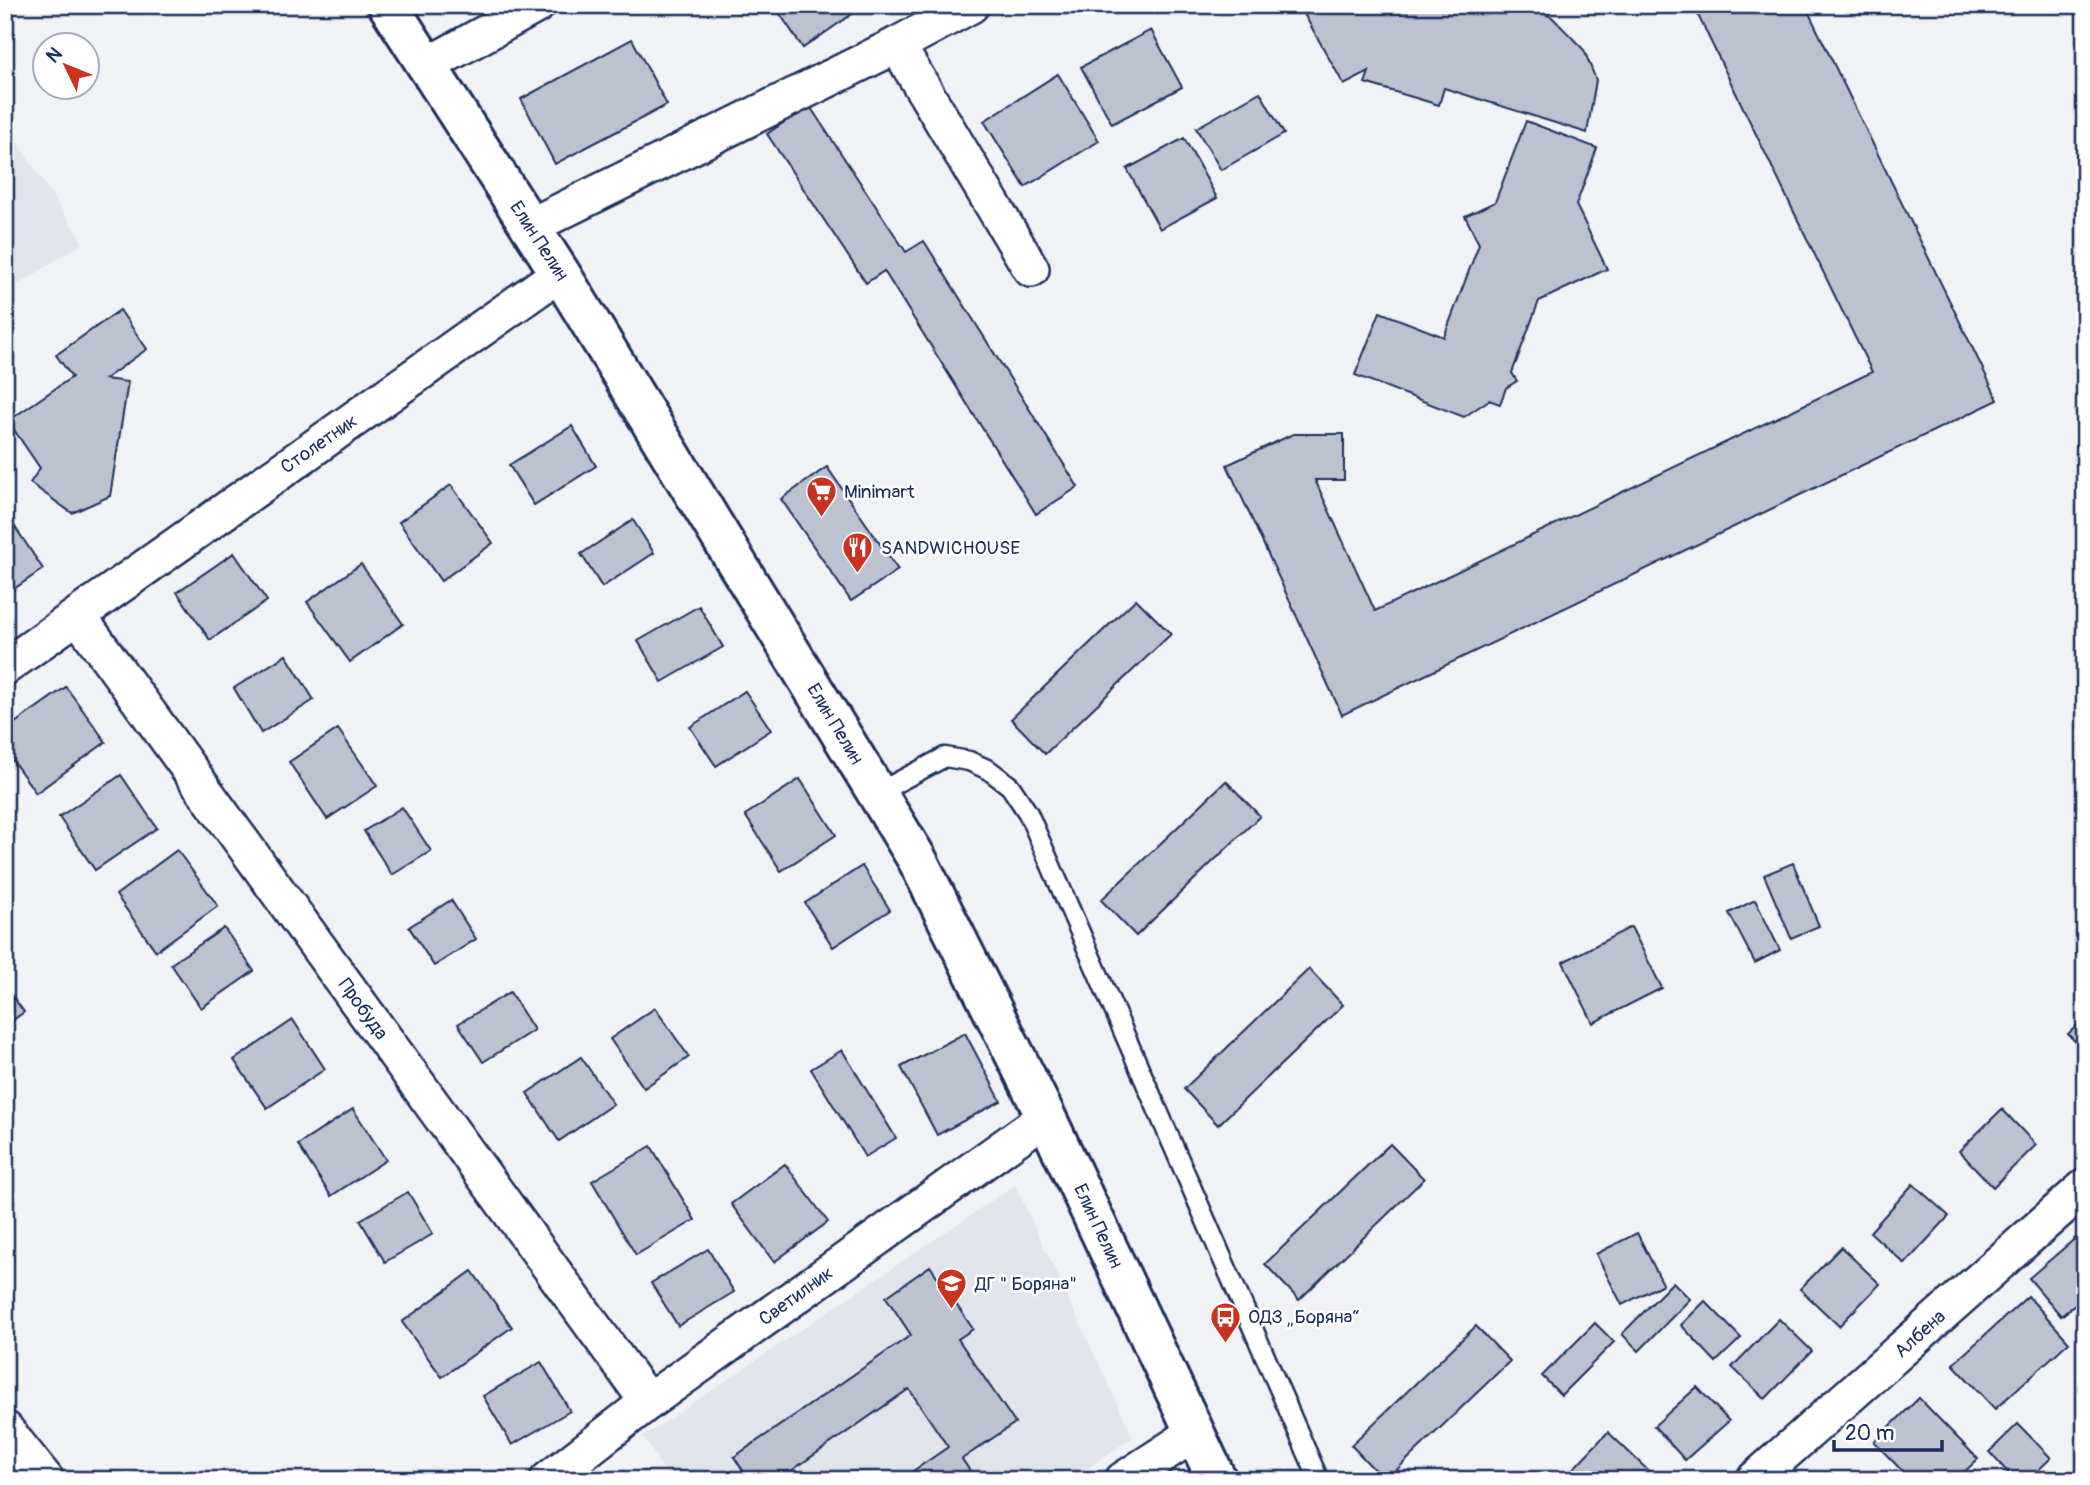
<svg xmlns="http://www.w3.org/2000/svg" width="2090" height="1485" viewBox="0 0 2090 1485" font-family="Pangolin,sans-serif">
  <rect width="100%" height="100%" fill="#f1f2f5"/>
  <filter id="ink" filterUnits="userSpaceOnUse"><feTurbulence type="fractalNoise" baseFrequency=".0143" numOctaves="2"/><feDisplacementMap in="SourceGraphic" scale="14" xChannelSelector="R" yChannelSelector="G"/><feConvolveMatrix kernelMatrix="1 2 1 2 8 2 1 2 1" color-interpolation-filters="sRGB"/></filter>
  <g filter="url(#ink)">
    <g fill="#e1e4ea">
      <path d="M5,123L83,243L5,293Z"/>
      <path d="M1015,1185L1133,1437L1070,1480H670L643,1437Z"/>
    </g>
    <g fill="#bcc2d0" stroke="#1b2f5e" stroke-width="2">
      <path d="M774,5H850L855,12L803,48Z"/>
      <path d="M1299,5H1458L1465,7L1466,5H1524L1552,17L1584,50L1596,80L1587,133L1444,88L1439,105L1365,83L1369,72L1344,85Z"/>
      <path d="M1693,5H1805L1998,400L1342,715L1227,465L1293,434H1344V480H1315L1375,611L1872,372Z"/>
      <path d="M1151,30L1182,87L1112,124L1081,67Z"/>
      <path d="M632,39L667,105L555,164L521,99Z"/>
      <path d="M1058,74L1099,141L1025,187L984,121Z"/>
      <path d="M1260,92L1284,134L1221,170L1196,128Z"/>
      <path d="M809,105L906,252L924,241L1078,487L1036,514L884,271L866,283L767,134Z"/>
      <path d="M1526,121L1597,148L1576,205L1607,269L1539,301L1512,373L1517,381L1506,388L1500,404L1489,400L1464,417L1355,375L1380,312L1444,337L1479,244L1465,216L1495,202Z"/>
      <path d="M1184,138L1217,198L1160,229L1127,169Z"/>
      <path d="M120,310L147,349L105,379L128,382L110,496L72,513L30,483L40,468L8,421L72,377L56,355Z"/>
      <path d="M572,426L596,466L534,505L509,465Z"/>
      <path d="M827,467L898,570L851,601L781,499Z"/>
      <path d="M451,485L493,543L441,581L399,522Z"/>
      <path d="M5,512L43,569L5,595Z"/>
      <path d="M633,520L654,553L602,587L581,554Z"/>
      <path d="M234,553L267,601L210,640L177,592Z"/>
      <path d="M361,564L403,624L350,662L307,602Z"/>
      <path d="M1136,599L1171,634L1045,754L1011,719Z"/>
      <path d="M699,606L723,647L662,682L638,641Z"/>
      <path d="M286,655L314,700L261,733L234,688Z"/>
      <path d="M66,687L106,742L36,793L5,750V730Z"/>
      <path d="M745,691L771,730L716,766L690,727Z"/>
      <path d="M338,729L377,786L327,819L289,762Z"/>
      <path d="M121,775L157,828L95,870L59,817Z"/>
      <path d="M800,779L836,835L781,871L745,815Z"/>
      <path d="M1226,781L1260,816L1136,936L1101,900Z"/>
      <path d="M402,807L431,851L392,875L364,831Z"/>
      <path d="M177,850L218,906L156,951L116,895Z"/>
      <path d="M1793,863L1819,926L1791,938L1764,875Z"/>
      <path d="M862,866L890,910L833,947L805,903Z"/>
      <path d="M451,900L476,939L434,966L409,927Z"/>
      <path d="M1755,900L1780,950L1755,963L1729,913Z"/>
      <path d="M1631,927L1662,988L1593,1023L1563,962Z"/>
      <path d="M224,928L254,971L201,1008L171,964Z"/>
      <path d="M1309,969L1343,1005L1218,1125L1184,1089Z"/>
      <path d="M5,986L24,1012L5,1026Z"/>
      <path d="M510,992L534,1030L483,1062L458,1024Z"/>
      <path d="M655,1008L689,1057L644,1088L610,1039Z"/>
      <path d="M2085,1018V1052L2068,1034Z"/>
      <path d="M293,1020L325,1069L267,1108L234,1060Z"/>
      <path d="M965,1033L1001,1101L937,1135L901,1067Z"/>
      <path d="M842,1050L896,1138L865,1157L811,1069Z"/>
      <path d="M581,1057L613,1104L559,1141L527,1093Z"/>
      <path d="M353,1109L386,1160L331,1196L298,1145Z"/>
      <path d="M2002,1109L2036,1145L1993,1187L1959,1151Z"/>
      <path d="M1390,1144L1424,1179L1299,1300L1265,1264Z"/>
      <path d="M651,1146L695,1220L636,1255L592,1181Z"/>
      <path d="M785,1164L828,1222L774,1262L731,1204Z"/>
      <path d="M1913,1184L1949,1216L1905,1264L1870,1232Z"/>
      <path d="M408,1192L433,1234L385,1262L360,1220Z"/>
      <path d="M2085,1230V1297L2061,1316L2029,1278Z"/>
      <path d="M1637,1233L1663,1284L1622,1305L1596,1254Z"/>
      <path d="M1841,1247L1880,1284L1839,1326L1800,1289Z"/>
      <path d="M708,1249L734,1292L678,1326L651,1283Z"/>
      <path d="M930,1266L973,1329L958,1339L1015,1423L962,1459L976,1480H900L948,1447L909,1389L778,1480H747L748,1478L734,1457L911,1335L886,1297Z"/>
      <path d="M472,1271L512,1327L442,1377L402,1322Z"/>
      <path d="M1673,1282L1690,1299L1639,1351L1622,1334Z"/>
      <path d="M2028,1296L2069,1342L1995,1409L1953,1364Z"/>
      <path d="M1705,1301L1741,1338L1716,1362L1681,1325Z"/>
      <path d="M1779,1319L1812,1351L1765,1399L1732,1367Z"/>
      <path d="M1595,1323L1614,1342L1561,1395L1542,1376Z"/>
      <path d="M1476,1326L1510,1361L1386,1480H1384L1351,1445Z"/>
      <path d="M541,1362L570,1411L512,1445L483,1396Z"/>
      <path d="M1697,1387L1729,1421L1685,1460L1654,1426Z"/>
      <path d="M1919,1398L1978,1459L1956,1480H1911L1874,1442Z"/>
      <path d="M2018,1424L2051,1458L2028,1480H2015L1989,1452Z"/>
      <path d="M1608,1432L1658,1480H1579L1571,1471Z"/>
    </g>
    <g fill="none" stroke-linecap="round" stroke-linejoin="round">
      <defs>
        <path id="lane" d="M877,793L945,757L969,761L989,770L1010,786L1028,813L1319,1480"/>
        <g id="street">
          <path d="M897,45L1031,269"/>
          <path d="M426,66L537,5"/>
          <path d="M529,227L897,45L971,5"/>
          <path d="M78,616L648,1402"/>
          <path d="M5,667L560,273"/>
          <path d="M5,1429L46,1480"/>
          <path d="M548,1480L648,1402L1046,1117"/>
          <path d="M1123,1480L1195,1433"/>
          <path d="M1754,1480L2085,1187"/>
        </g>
        <path id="secondary" d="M388,5L560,273L917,859L1046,1117L1217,1480"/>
      </defs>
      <use href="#lane" stroke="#1b2f5e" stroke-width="23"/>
      <use href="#street" stroke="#1b2f5e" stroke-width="40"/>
      <use href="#secondary" stroke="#1b2f5e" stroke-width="44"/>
      <use href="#lane" stroke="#fff" stroke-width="18"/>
      <use href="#street" stroke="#fff" stroke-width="35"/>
      <use href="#secondary" stroke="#fff" stroke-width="38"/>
    </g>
  </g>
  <defs>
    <symbol id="supermarket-pin" viewBox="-11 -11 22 30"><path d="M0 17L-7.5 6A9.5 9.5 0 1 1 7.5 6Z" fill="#c8321e" stroke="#fff"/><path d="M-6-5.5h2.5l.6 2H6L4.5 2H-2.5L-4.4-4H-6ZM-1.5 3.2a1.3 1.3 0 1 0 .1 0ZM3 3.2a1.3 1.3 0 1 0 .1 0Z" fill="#fff"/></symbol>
    <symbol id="restaurant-pin" viewBox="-11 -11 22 30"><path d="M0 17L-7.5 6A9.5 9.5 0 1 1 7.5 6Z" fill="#c8321e" stroke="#fff"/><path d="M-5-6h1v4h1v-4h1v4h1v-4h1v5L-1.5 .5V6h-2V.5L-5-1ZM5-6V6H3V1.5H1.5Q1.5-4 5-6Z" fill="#fff"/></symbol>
    <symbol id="school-pin" viewBox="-11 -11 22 30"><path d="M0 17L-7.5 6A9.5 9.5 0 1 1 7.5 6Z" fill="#c8321e" stroke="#fff"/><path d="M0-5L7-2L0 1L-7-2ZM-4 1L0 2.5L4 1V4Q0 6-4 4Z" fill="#fff"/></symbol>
    <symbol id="bus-pin" viewBox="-11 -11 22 30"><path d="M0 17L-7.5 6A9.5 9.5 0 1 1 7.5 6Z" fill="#c8321e" stroke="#fff"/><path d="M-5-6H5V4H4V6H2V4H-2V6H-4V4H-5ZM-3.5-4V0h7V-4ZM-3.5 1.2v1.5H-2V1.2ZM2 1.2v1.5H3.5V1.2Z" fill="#fff"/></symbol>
  </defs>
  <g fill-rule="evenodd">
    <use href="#supermarket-pin" x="804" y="474" width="35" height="47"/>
    <use href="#restaurant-pin" x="840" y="530" width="35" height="47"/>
    <use href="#school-pin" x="934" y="1266" width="35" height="47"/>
    <use href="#bus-pin" x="1208" y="1300" width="35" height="47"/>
  </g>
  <g text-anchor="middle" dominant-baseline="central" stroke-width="5" stroke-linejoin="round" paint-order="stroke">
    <g font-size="19" fill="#1b2f5e" stroke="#fff">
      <text transform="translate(539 241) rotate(57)">Елин Пелин</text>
      <text transform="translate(319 444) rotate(-35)">Столетник</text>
      <text transform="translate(835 724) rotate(59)">Елин Пелин</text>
      <text transform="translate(363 1009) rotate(54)">Пробуда</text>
      <text transform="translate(1098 1226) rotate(65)">Елин Пелин</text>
      <text transform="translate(796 1296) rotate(-36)">Светилник</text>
      <text transform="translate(1920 1334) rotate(-42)">Албена</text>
    </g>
    <g font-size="19" fill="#1b2f5e" stroke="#fff" text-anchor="start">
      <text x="844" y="492">Minimart</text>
      <text x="881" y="548">SANDWICHOUSE</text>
      <text x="975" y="1284">ДГ " Боряна"</text>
      <text x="1248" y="1317">ОДЗ „Боряна“</text>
    </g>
  </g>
  <rect width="2090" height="1485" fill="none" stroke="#fff" stroke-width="28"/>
  <rect x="14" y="14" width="2062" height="1457" fill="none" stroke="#1b2f5e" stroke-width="2.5" filter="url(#ink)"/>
  <g transform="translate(66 66) rotate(313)"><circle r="33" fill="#ffffff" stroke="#a4acbf" stroke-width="2"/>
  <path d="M0-5L12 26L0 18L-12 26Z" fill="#c8321e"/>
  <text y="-10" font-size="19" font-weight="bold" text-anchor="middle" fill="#1b2f5e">N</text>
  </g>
  <path d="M1834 1440v10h108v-10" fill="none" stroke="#1b2f5e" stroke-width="3.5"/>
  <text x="1845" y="1440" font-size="21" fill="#1b2f5e" stroke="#ffffff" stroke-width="5" paint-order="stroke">20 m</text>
</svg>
